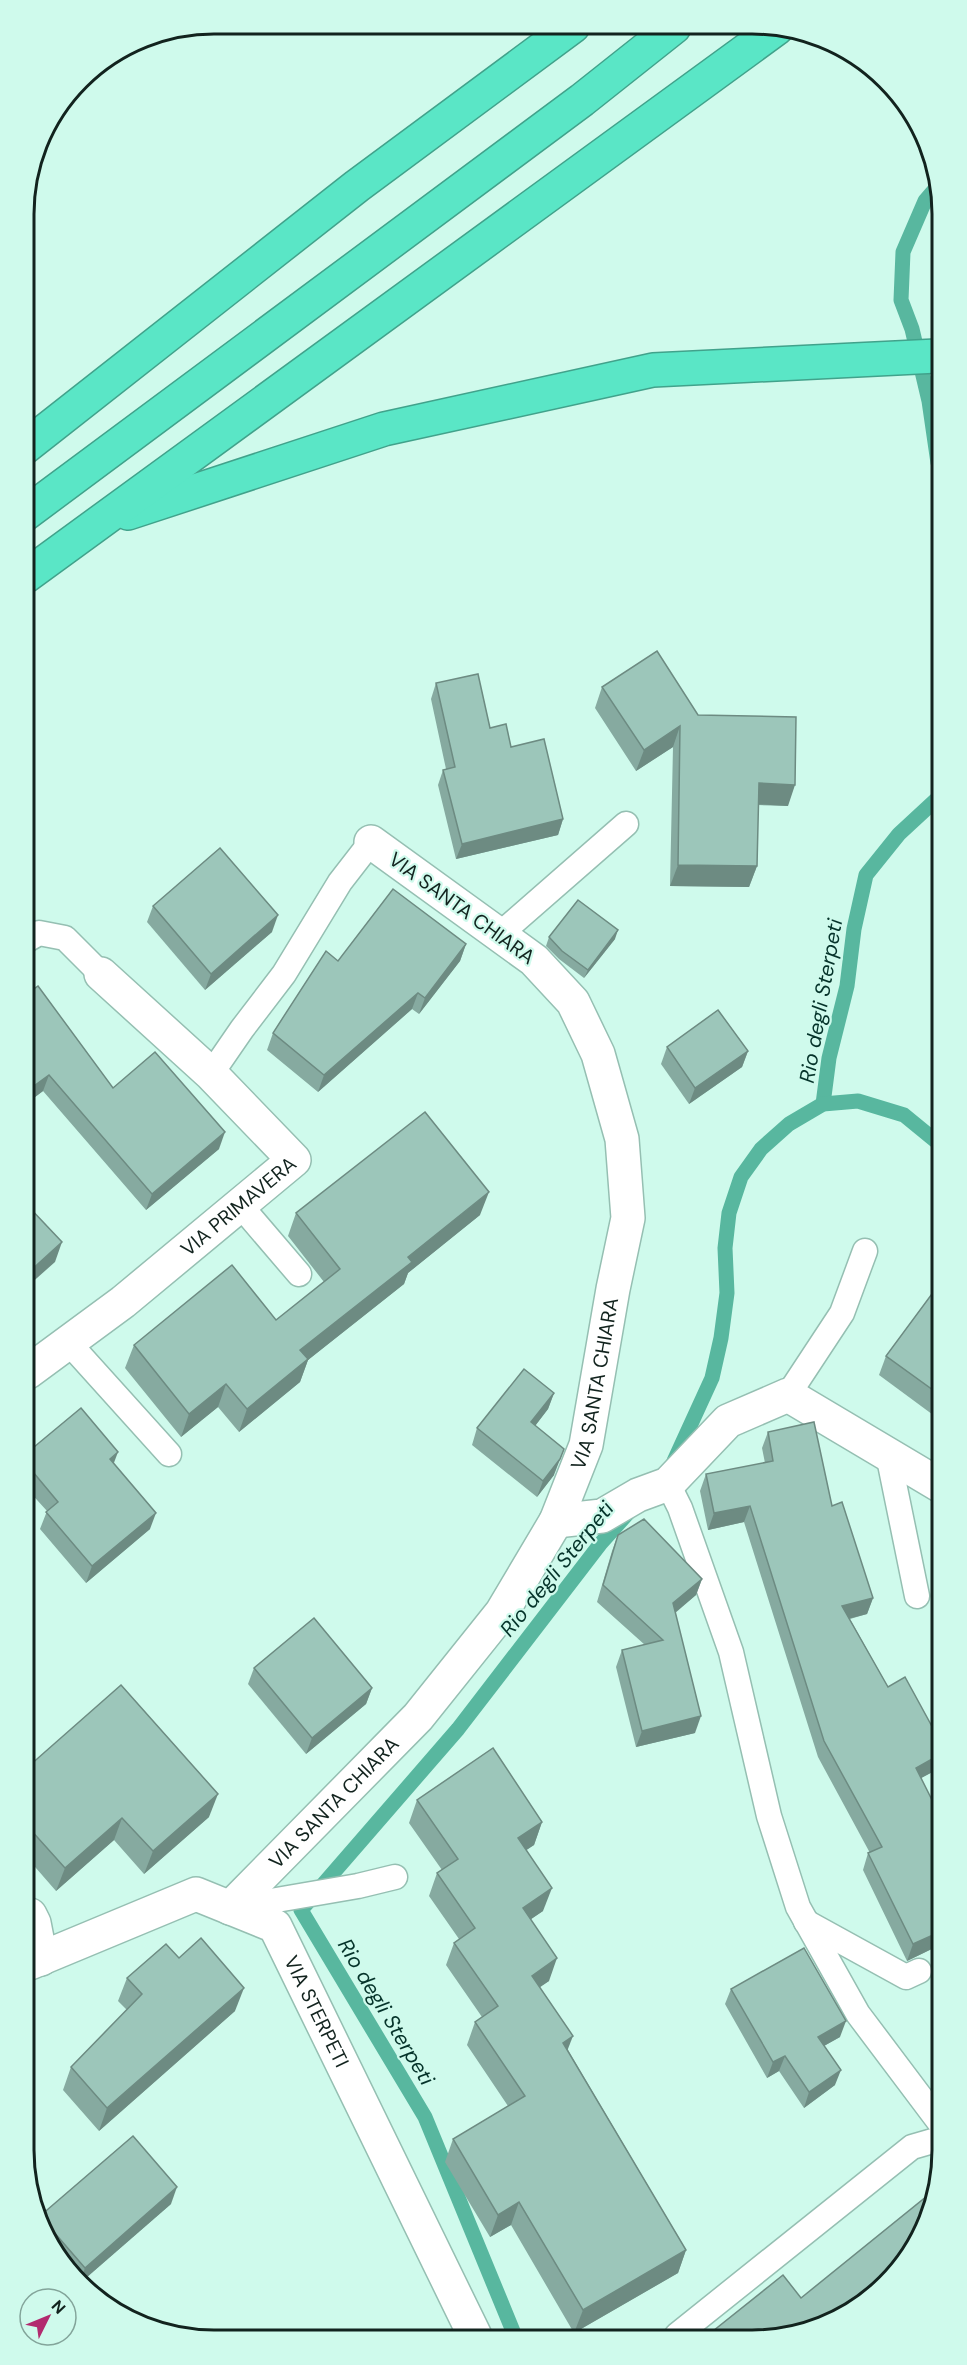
<svg xmlns="http://www.w3.org/2000/svg" width="967" height="2365" viewBox="0 0 967 2365" font-family="'DM Sans',sans-serif">
  <rect width="100%" height="100%" fill="#cffaec"/>
  <g fill="none" stroke-linecap="round" stroke-linejoin="round">
    <g stroke="#58b79f" stroke-width="15">
      <path d="M937,187L925,201L903,252L901,300L912,329L929,401L938,463"/>
      <path d="M823,1104L829,1058L847,986L854,929L866,875L899,834L939,797"/>
      <path d="M674,1461L712,1378L721,1338L727,1293L725,1248L729,1213L741,1177L761,1149L789,1124L823,1104L858,1101L904,1115L937,1142L940,1141"/>
      <path d="M515,2336L425,2117L301,1910L458,1729L601,1543L628,1513"/>
    </g>
    <defs>
      <g id="service">
        <path d="M499,935L626,824"/>
        <path d="M27,940L39,933L65,938L101,974"/>
        <path d="M211,1074L242,1029L284,974L340,882L371,842"/>
        <path d="M240,1205L299,1274"/>
        <path d="M68,1342L169,1454"/>
        <path d="M788,1395L842,1313L865,1251"/>
        <path d="M888,1454L917,1596"/>
        <path d="M668,1484L680,1508L731,1652L769,1816L798,1907L858,2014L943,2127"/>
        <path d="M230,1908L358,1886L395,1877"/>
        <path d="M806,1922L906,1977L919,1971"/>
        <path d="M677,2335L912,2147L943,2138"/>
      </g>
      <g id="minor">
        <path id="s1" d="M28,1372L123,1302L294,1160L211,1074L101,974"/>
        <path d="M556,1521L602,1516L638,1495L668,1484L728,1421L788,1395L941,1486"/>
        <path id="s2" d="M230,1908L418,1717L502,1612L556,1521L586,1445L613,1289L628,1218L622,1139L598,1054L573,1002L534,960L371,842"/>
        <path d="M30,1915L34,1923L41,1959"/>
        <path id="s3" d="M30,1963L196,1894L275,1926L475,2336"/>
      </g>
      <g id="motorway">
        <path d="M25,447L357,186L573,26"/>
        <path d="M128,513L384,429L653,370L937,356"/>
        <path d="M25,514L582,100L674,27"/>
        <path d="M26,576L777,28"/>
      </g>
    </defs>
    <use href="#service" stroke="#95bfb2" stroke-width="27"/>
    <use href="#minor" stroke="#95bfb2" stroke-width="36"/>
    <use href="#motorway" stroke="#41a28b" stroke-width="36"/>
    <use href="#service" stroke="#fff" stroke-width="24"/>
    <use href="#minor" stroke="#fff" stroke-width="33"/>
    <use href="#motorway" stroke="#5ae6c6" stroke-width="33"/>
  </g>
  <g fill="#86aaa0">
    <path d="M436,683L490,728L511,747L563,819L558,835L456,859L438,785L443,770L446,769L431,699Z"/>
    <path d="M602,687L698,715L788,806L758,805L757,866L749,887L670,886L673,747L636,771L595,708Z"/>
    <path d="M153,906L272,932L205,990L147,922Z"/>
    <path d="M549,937L615,939L584,978L559,959L546,946Z"/>
    <path d="M466,944L460,961L419,1014L412,1009L318,1092L267,1050L273,1033L338,961Z"/>
    <path d="M27,994L113,1088L219,1149L146,1210L43,1091L27,1103Z"/>
    <path d="M667,1047L748,1051L742,1067L689,1104L661,1064Z"/>
    <path d="M296,1213L480,1215L408,1273L404,1284L308,1360L300,1382L239,1432L218,1407L181,1437L125,1368L134,1345L276,1320L324,1282L288,1236Z"/>
    <path d="M940,1283V1420L879,1375L886,1356Z"/>
    <path d="M554,1393L548,1409L535,1426L554,1475L537,1497L472,1445L477,1428Z"/>
    <path d="M768,1432L832,1506L873,1598L867,1614L850,1619L888,1687L941,1743V1764L940,1768L921,1778L942,1820V1944L907,1961L863,1870L868,1853H870L818,1757L744,1522L708,1530L700,1491L706,1474L765,1463L762,1448Z"/>
    <path d="M28,1452L114,1464L150,1529L86,1583L40,1529L47,1511L28,1490Z"/>
    <path d="M618,1535L702,1579L696,1595L675,1612L695,1733L636,1747L616,1667L622,1650L645,1645L597,1602L612,1551Z"/>
    <path d="M254,1668L372,1688L366,1704L306,1754L248,1684Z"/>
    <path d="M29,1766L209,1817L144,1874L114,1840L56,1891L29,1860Z"/>
    <path d="M417,1800L542,1822L534,1845L526,1850L543,1911L531,1919L549,1981L539,1987L568,2050L686,2250L678,2273L574,2333L511,2225L490,2237L445,2162L453,2139L508,2106L467,2045L475,2022L482,2017L446,1965L454,1943L459,1939L429,1896L437,1873L442,1870L409,1823Z"/>
    <path d="M179,1958L235,2011L99,2131L63,2090L71,2067L127,2010L118,2001L127,1978Z"/>
    <path d="M731,1989L840,2037L824,2046L835,2085L804,2108L779,2071L767,2078L725,2004Z"/>
    <path d="M171,2204L79,2284L40,2216Z"/>
  </g>
  <g fill="#6d8b82">
    <path d="M680,726L673,747L636,771L644,750Z"/>
    <path d="M759,783L795,785L788,806L751,804Z"/>
    <path d="M563,819L558,835L456,859L462,844Z"/>
    <path d="M678,865L757,866L749,887L670,886Z"/>
    <path d="M278,915L272,932L205,990L211,974Z"/>
    <path d="M618,930L615,939L584,978L588,970Z"/>
    <path d="M466,944L460,961L419,1014L425,998Z"/>
    <path d="M418,993L412,1009L318,1092L324,1075Z"/>
    <path d="M748,1051L742,1067L689,1104L695,1088Z"/>
    <path d="M49,1075L43,1091L27,1103V1091Z"/>
    <path d="M225,1132L219,1149L146,1210L152,1194Z"/>
    <path d="M489,1192L480,1215L408,1273L404,1284L308,1360L300,1382L239,1432L247,1409L300,1350L408,1257Z"/>
    <path d="M62,1242L55,1262L28,1286V1273Z"/>
    <path d="M226,1384L218,1407L181,1437L189,1414Z"/>
    <path d="M554,1393L548,1409L525,1439L531,1422Z"/>
    <path d="M564,1449L554,1475L537,1497L543,1481Z"/>
    <path d="M118,1452L112,1468L110,1459Z"/>
    <path d="M750,1506L744,1522L708,1530L714,1513Z"/>
    <path d="M156,1513L150,1529L86,1583L92,1566Z"/>
    <path d="M702,1579L696,1595L667,1620L673,1603Z"/>
    <path d="M873,1598L867,1614L836,1622L842,1606Z"/>
    <path d="M372,1688L366,1704L306,1754L312,1738Z"/>
    <path d="M701,1716L695,1733L636,1747L642,1731Z"/>
    <path d="M941,1754V1764L940,1768L910,1784L916,1768Z"/>
    <path d="M218,1794L209,1817L144,1874L153,1851Z"/>
    <path d="M122,1818L114,1840L56,1891L65,1868Z"/>
    <path d="M542,1822L534,1845L510,1861L518,1838Z"/>
    <path d="M552,1888L543,1911L515,1930L523,1908Z"/>
    <path d="M942,1931V1944L907,1961L913,1944Z"/>
    <path d="M557,1958L549,1981L523,1999L532,1976Z"/>
    <path d="M244,1988L235,2011L99,2131L107,2108Z"/>
    <path d="M846,2021L840,2037L813,2052L818,2037Z"/>
    <path d="M573,2036L564,2059L563,2043Z"/>
    <path d="M785,2056L779,2071L767,2078L773,2062Z"/>
    <path d="M841,2070L835,2085L804,2108L809,2092Z"/>
    <path d="M177,2187L171,2204L79,2284L85,2268Z"/>
    <path d="M519,2202L511,2225L490,2237L498,2215Z"/>
    <path d="M686,2250L678,2273L574,2333L583,2310Z"/>
  </g>
  <g fill="#9cc6ba" stroke="#6d8b82" stroke-width="1.5">
    <path d="M657,651L698,715L796,717L795,785L759,783L757,866L678,865L680,726L644,750L602,687Z"/>
    <path d="M478,674L490,728L506,724L511,747L544,739L563,819L462,844L443,770L455,767L436,683Z"/>
    <path d="M220,848L278,915L211,974L153,906Z"/>
    <path d="M393,889L466,944L425,998L418,993L324,1075L273,1033L326,951L338,961Z"/>
    <path d="M578,900L618,930L588,970L562,951L549,937Z"/>
    <path d="M38,986L113,1088L155,1052L225,1132L152,1194L49,1075L27,1091V994Z"/>
    <path d="M718,1010L748,1051L695,1088L667,1047Z"/>
    <path d="M425,1112L489,1192L408,1257L412,1262L300,1350L308,1359L247,1409L226,1384L189,1414L134,1345L232,1265L276,1320L340,1269L296,1213Z"/>
    <path d="M27,1205L62,1242L28,1273Z"/>
    <path d="M940,1283V1395L886,1356Z"/>
    <path d="M524,1369L554,1393L531,1422L564,1449L560,1459L543,1481L477,1428Z"/>
    <path d="M81,1408L118,1452L110,1459L156,1513L92,1566L46,1512L58,1502L28,1466V1452Z"/>
    <path d="M814,1422L832,1506L842,1502L873,1598L842,1606L888,1687L905,1677L941,1743V1754L916,1768L942,1820V1931L913,1944L868,1853L882,1847L824,1741L750,1506L714,1513L706,1474L773,1461L768,1432Z"/>
    <path d="M644,1519L702,1579L673,1603L701,1716L642,1731L622,1650L663,1640L603,1585L618,1535Z"/>
    <path d="M314,1618L372,1688L312,1738L254,1668Z"/>
    <path d="M121,1685L218,1794L153,1851L122,1818L65,1868L29,1828V1766Z"/>
    <path d="M493,1748L542,1822L518,1838L552,1888L523,1908L557,1958L532,1976L573,2036L563,2043L686,2250L583,2310L519,2202L498,2215L453,2139L525,2096L475,2022L498,2006L454,1943L475,1928L437,1873L458,1859L417,1800Z"/>
    <path d="M201,1938L244,1988L107,2108L71,2067L142,1994L127,1978L166,1944L179,1958Z"/>
    <path d="M804,1948L846,2021L818,2037L841,2070L809,2092L785,2056L773,2062L731,1989Z"/>
    <path d="M133,2136L177,2187L85,2268L40,2216Z"/>
    <path d="M937,2188L929,2223L904,2267L858,2309L802,2335H708L783,2275L801,2298Z"/>
  </g>
  <g text-anchor="middle" dominant-baseline="central" stroke-width="4.5" stroke-linejoin="round" paint-order="stroke">
    <g font-size="20" fill="#12231e" stroke="#cffaec">
      <text transform="translate(462 908) rotate(36)">VIA SANTA CHIARA</text>
      <text stroke="none"><textPath href="#s1" startOffset="268">VIA PRIMAVERA</textPath></text>
      <text stroke="none"><textPath href="#s2" startOffset="652">VIA SANTA CHIARA</textPath></text>
      <text stroke="none"><textPath href="#s2" startOffset="148">VIA SANTA CHIARA</textPath></text>
      <text stroke="none"><textPath href="#s3" startOffset="360">VIA STERPETI</textPath></text>
    </g>
    <g font-size="21" font-style="italic" fill="#05332a" stroke="#cffaec">
      <text transform="translate(821 1001) rotate(-80)">Rio degli Sterpeti</text>
      <text transform="translate(557 1569) rotate(-51)">Rio degli Sterpeti</text>
      <text transform="translate(386 2012) rotate(59)">Rio degli Sterpeti</text>
    </g>
  </g>
  <path d="M0 0H967V2365H0ZM214 34H752A180 180 0 0 1 932 214V2150A180 180 0 0 1 752 2330H214A180 180 0 0 1 34 2150V214A180 180 0 0 1 214 34Z" fill="#cffaec" fill-rule="evenodd"/>
  <path fill="none" stroke="#12231e" stroke-width="3" d="M214 34H752A180 180 0 0 1 932 214V2150A180 180 0 0 1 752 2330H214A180 180 0 0 1 34 2150V214A180 180 0 0 1 214 34Z"/>
  <g transform="translate(48 2317) rotate(47)"><circle r="28" fill="#cffaec" stroke="#83a49a" stroke-width="1.5"/>
  <path d="M0-4.5L10 22L0 15L-10 22Z" fill="#b22b6f"/>
  <text y="-9" font-size="16" font-weight="bold" text-anchor="middle" fill="#12231e">N</text>
  </g>
</svg>
